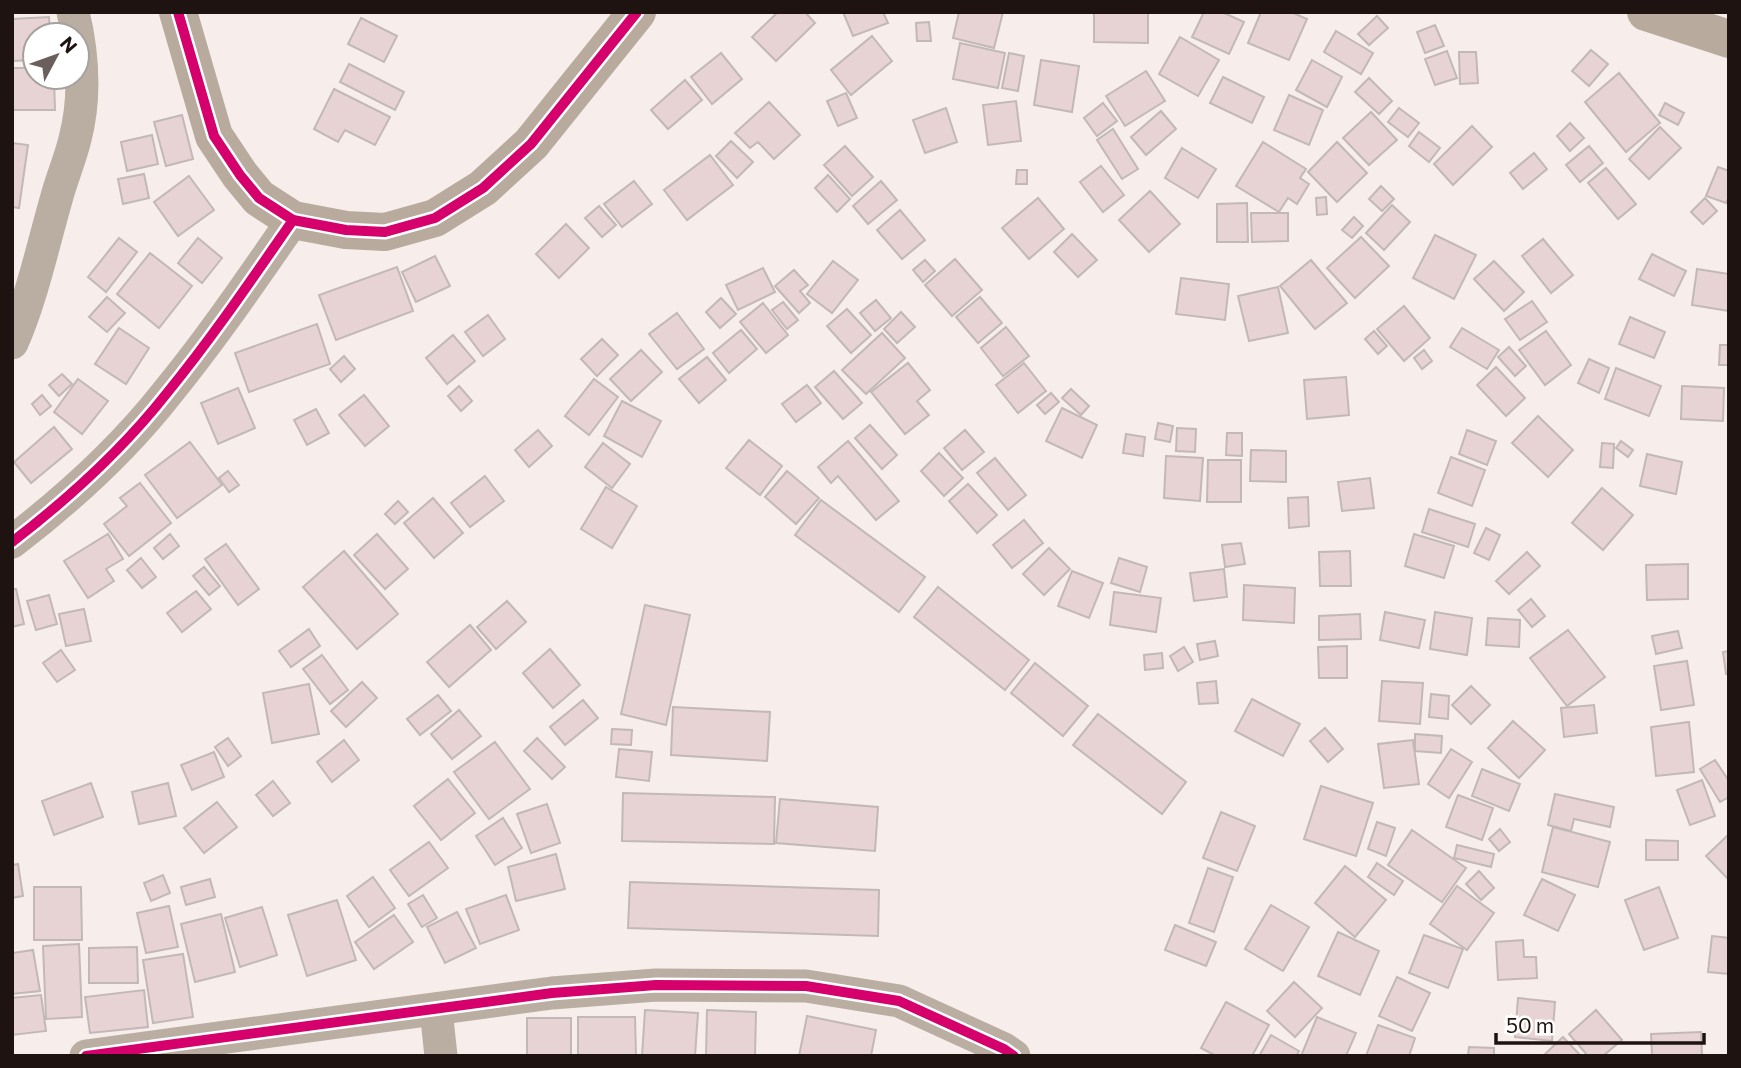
<svg xmlns="http://www.w3.org/2000/svg" width="1741" height="1068" viewBox="0 0 1741 1068" font-family="Commissioner,sans-serif">
  <rect width="100%" height="100%" fill="#f7edea"/>
  <g fill="#e8d3d4" stroke="#c2b8b7" stroke-width="2">
    <path d="M778,12H805L815,23L776,61L752,37Z"/>
    <path d="M843,12H883L888,23L853,36Z"/>
    <path d="M959,12H1003L994,48L953,38Z"/>
    <path d="M1094,12H1148V43L1094,42Z"/>
    <path d="M1204,12H1222L1244,22L1229,54L1192,37Z"/>
    <path d="M1261,12H1291L1307,19L1289,60L1248,43Z"/>
    <path d="M1377,16L1388,28L1369,45L1358,34Z"/>
    <path d="M49,17L50,35H35V60L12,61V19Z"/>
    <path d="M361,18L397,36L384,62L348,44Z"/>
    <path d="M929,22L931,41H917L916,23Z"/>
    <path d="M1435,25L1444,46L1425,53L1417,32Z"/>
    <path d="M1336,31L1373,53L1361,74L1324,52Z"/>
    <path d="M872,36L892,61L851,95L831,70Z"/>
    <path d="M1180,37L1219,60L1198,96L1159,74Z"/>
    <path d="M960,43L1005,53L998,88L953,79Z"/>
    <path d="M1591,50L1608,64L1589,86L1572,71Z"/>
    <path d="M1447,51L1457,78L1435,85L1425,59Z"/>
    <path d="M1459,52H1476L1478,83L1460,84Z"/>
    <path d="M721,53L742,79L712,104L691,77Z"/>
    <path d="M1009,53L1024,56L1018,91L1002,88Z"/>
    <path d="M1041,60L1079,66L1072,112L1034,105Z"/>
    <path d="M1312,60L1342,77L1327,107L1296,90Z"/>
    <path d="M349,64L404,92L395,110L340,82Z"/>
    <path d="M12,68H35V77H54L55,110H12Z"/>
    <path d="M1146,71L1165,101L1125,126L1106,96Z"/>
    <path d="M1619,73L1660,123L1626,152L1585,102Z"/>
    <path d="M1223,77L1264,97L1252,123L1210,103Z"/>
    <path d="M1369,78L1392,101L1379,114L1355,92Z"/>
    <path d="M685,80L702,100L668,129L651,110Z"/>
    <path d="M334,89L390,117L375,145L345,130L338,142L314,129Z"/>
    <path d="M846,93L857,118L838,126L827,101Z"/>
    <path d="M1289,95L1323,110L1309,145L1274,130Z"/>
    <path d="M1016,101L1021,141L988,145L983,105Z"/>
    <path d="M769,102L800,135L774,159L758,142L750,148L735,133Z"/>
    <path d="M1103,103L1117,121L1097,136L1084,118Z"/>
    <path d="M1665,103L1684,113L1678,125L1659,115Z"/>
    <path d="M946,108L957,142L925,153L913,120Z"/>
    <path d="M1399,108L1419,123L1408,137L1388,122Z"/>
    <path d="M1161,111L1176,129L1146,155L1131,137Z"/>
    <path d="M1371,112L1397,140L1369,165L1343,138Z"/>
    <path d="M182,115L193,159L166,166L154,122Z"/>
    <path d="M1570,123L1584,138L1570,151L1557,136Z"/>
    <path d="M1472,126L1492,147L1453,185L1434,164Z"/>
    <path d="M1660,127L1681,148L1649,179L1629,159Z"/>
    <path d="M1113,129L1138,169L1122,179L1097,140Z"/>
    <path d="M1419,132L1440,148L1429,162L1409,146Z"/>
    <path d="M152,135L158,164L127,171L121,142Z"/>
    <path d="M731,141L753,162L737,178L716,156Z"/>
    <path d="M1263,142L1306,169L1300,178L1309,184L1297,204L1288,198L1279,212L1236,186Z"/>
    <path d="M1337,142L1367,173L1337,202L1308,172Z"/>
    <path d="M12,143L28,145L19,208L12,207Z"/>
    <path d="M845,146L873,177L852,196L824,165Z"/>
    <path d="M1589,146L1603,163L1580,182L1566,165Z"/>
    <path d="M1182,148L1216,169L1198,198L1165,178Z"/>
    <path d="M1534,153L1547,169L1523,189L1510,173Z"/>
    <path d="M710,155L733,185L687,220L664,190Z"/>
    <path d="M1101,166L1124,195L1103,212L1080,182Z"/>
    <path d="M1718,167L1729,171V197L1726,203L1706,196Z"/>
    <path d="M1606,168L1636,204L1618,219L1588,183Z"/>
    <path d="M1017,170H1027V184H1016Z"/>
    <path d="M144,174L149,198L123,204L118,179Z"/>
    <path d="M828,175L850,199L837,212L815,188Z"/>
    <path d="M189,176L214,210L178,236L154,202Z"/>
    <path d="M634,181L652,204L622,227L604,204Z"/>
    <path d="M881,181L897,200L868,224L853,206Z"/>
    <path d="M1381,186L1394,199L1382,211L1369,199Z"/>
    <path d="M1150,191L1180,224L1149,252L1119,220Z"/>
    <path d="M1326,197L1327,214L1317,215L1316,198Z"/>
    <path d="M1038,198L1064,229L1029,259L1002,228Z"/>
    <path d="M1705,198L1717,211L1703,224L1691,212Z"/>
    <path d="M1247,203L1248,242H1217V204Z"/>
    <path d="M1392,205L1410,222L1384,250L1366,233Z"/>
    <path d="M599,206L616,225L602,237L585,218Z"/>
    <path d="M900,210L925,240L902,259L877,230Z"/>
    <path d="M1251,213H1288V241L1252,242Z"/>
    <path d="M1354,217L1363,226L1352,238L1342,230Z"/>
    <path d="M566,224L589,248L559,278L536,254Z"/>
    <path d="M1072,234L1097,260L1078,277L1054,252Z"/>
    <path d="M1435,235L1476,255L1454,299L1413,278Z"/>
    <path d="M1361,237L1389,266L1355,298L1327,268Z"/>
    <path d="M119,238L137,252L106,292L88,277Z"/>
    <path d="M198,238L222,258L202,283L178,263Z"/>
    <path d="M1543,239L1573,275L1551,293L1522,256Z"/>
    <path d="M150,253L192,286L159,328L117,294Z"/>
    <path d="M1652,254L1686,271L1674,296L1639,279Z"/>
    <path d="M435,256L450,286L416,302L402,272Z"/>
    <path d="M955,259L982,290L952,316L925,285Z"/>
    <path d="M925,260L935,271L923,282L913,270Z"/>
    <path d="M1311,260L1347,303L1315,329L1280,286Z"/>
    <path d="M833,261L858,280L832,313L807,294Z"/>
    <path d="M1494,261L1524,292L1504,311L1474,279Z"/>
    <path d="M397,267L413,311L336,340L319,295Z"/>
    <path d="M763,268L775,292L738,310L726,285Z"/>
    <path d="M1697,269L1729,274V311L1692,305Z"/>
    <path d="M794,270L808,285L800,291L810,303L799,313L775,286Z"/>
    <path d="M1181,278L1229,284L1225,320L1176,314Z"/>
    <path d="M1278,287L1288,333L1249,341L1238,296Z"/>
    <path d="M107,297L125,313L107,332L89,317Z"/>
    <path d="M980,297L1002,323L978,343L956,317Z"/>
    <path d="M721,298L736,314L720,328L706,312Z"/>
    <path d="M876,300L891,318L875,331L860,313Z"/>
    <path d="M1532,301L1547,322L1520,340L1505,319Z"/>
    <path d="M783,302L798,320L787,329L772,310Z"/>
    <path d="M763,303L788,335L766,353L740,322Z"/>
    <path d="M1404,306L1430,338L1404,361L1377,329Z"/>
    <path d="M847,309L871,335L851,353L827,326Z"/>
    <path d="M901,312L915,327L897,343L884,329Z"/>
    <path d="M677,313L704,349L677,369L649,334Z"/>
    <path d="M488,315L505,339L483,356L465,332Z"/>
    <path d="M1630,317L1665,332L1654,358L1619,344Z"/>
    <path d="M317,324L330,364L249,392L235,353Z"/>
    <path d="M1006,327L1029,356L1003,376L981,348Z"/>
    <path d="M119,328L149,348L126,384L95,364Z"/>
    <path d="M1462,328L1499,350L1487,369L1450,347Z"/>
    <path d="M741,330L757,349L729,373L713,353Z"/>
    <path d="M1374,331L1387,346L1378,354L1365,339Z"/>
    <path d="M1546,331L1571,365L1545,385L1519,350Z"/>
    <path d="M882,333L905,358L866,394L842,370Z"/>
    <path d="M453,335L475,361L447,384L426,358Z"/>
    <path d="M602,339L618,355L597,376L581,359Z"/>
    <path d="M1720,345H1729V365H1719Z"/>
    <path d="M1509,347L1526,366L1515,376L1498,357Z"/>
    <path d="M641,350L662,372L631,401L610,379Z"/>
    <path d="M1424,350L1432,361L1422,369L1414,358Z"/>
    <path d="M344,356L355,369L341,382L330,369Z"/>
    <path d="M707,357L726,380L699,403L679,379Z"/>
    <path d="M1589,359L1609,368L1599,393L1578,383Z"/>
    <path d="M908,363L930,390L917,401L929,415L905,434L871,392Z"/>
    <path d="M1024,363L1046,391L1018,413L996,385Z"/>
    <path d="M1496,367L1525,398L1506,416L1477,385Z"/>
    <path d="M1616,368L1661,386L1649,416L1605,399Z"/>
    <path d="M834,371L862,403L843,419L815,387Z"/>
    <path d="M62,374L72,384L59,396L49,385Z"/>
    <path d="M1346,377L1349,415L1307,419L1304,380Z"/>
    <path d="M78,379L108,401L82,434L54,412Z"/>
    <path d="M594,379L618,397L589,435L565,416Z"/>
    <path d="M807,385L821,403L796,422L782,404Z"/>
    <path d="M459,386L472,401L461,411L448,396Z"/>
    <path d="M1682,386L1724,388L1723,421L1681,419Z"/>
    <path d="M238,388L255,428L218,444L201,403Z"/>
    <path d="M1071,389L1089,406L1081,415L1062,398Z"/>
    <path d="M1051,393L1059,402L1045,414L1037,405Z"/>
    <path d="M42,395L51,406L40,415L32,404Z"/>
    <path d="M364,395L389,426L365,446L339,415Z"/>
    <path d="M622,401L661,421L642,457L604,436Z"/>
    <path d="M1062,408L1097,425L1082,458L1046,441Z"/>
    <path d="M316,409L329,433L307,445L294,420Z"/>
    <path d="M1538,416L1573,450L1548,477L1512,443Z"/>
    <path d="M1158,423L1173,426L1170,442L1155,439Z"/>
    <path d="M870,425L897,455L882,469L855,438Z"/>
    <path d="M54,427L72,449L31,483L14,462Z"/>
    <path d="M1177,428L1196,429L1195,452L1176,451Z"/>
    <path d="M538,430L552,446L529,467L515,450Z"/>
    <path d="M965,430L984,452L962,470L944,448Z"/>
    <path d="M1467,430L1496,441L1487,465L1459,454Z"/>
    <path d="M1227,433H1242V456L1226,455Z"/>
    <path d="M1126,434L1145,437L1143,456L1123,453Z"/>
    <path d="M749,440L782,466L760,495L726,468Z"/>
    <path d="M848,441L899,501L876,520L838,476L831,483L818,467Z"/>
    <path d="M1621,441L1633,450L1628,457L1616,448Z"/>
    <path d="M190,442L222,485L177,518L145,475Z"/>
    <path d="M603,443L630,464L612,488L585,467Z"/>
    <path d="M1602,443L1614,444L1613,468L1600,467Z"/>
    <path d="M1251,450L1286,451V482L1250,481Z"/>
    <path d="M939,453L963,478L944,496L921,471Z"/>
    <path d="M1647,454L1682,462L1676,494L1640,486Z"/>
    <path d="M1166,456L1203,458L1200,501L1164,498Z"/>
    <path d="M1451,457L1485,470L1472,506L1438,493Z"/>
    <path d="M995,458L1026,495L1008,510L977,473Z"/>
    <path d="M1208,460H1241V502H1207Z"/>
    <path d="M228,471L239,485L229,492L219,478Z"/>
    <path d="M787,471L819,498L796,524L765,497Z"/>
    <path d="M485,476L504,501L470,527L451,503Z"/>
    <path d="M1370,478L1374,508L1342,511L1338,482Z"/>
    <path d="M140,483L171,523L129,556L104,524L127,506L120,498Z"/>
    <path d="M968,484L997,515L977,533L949,501Z"/>
    <path d="M606,487L637,506L612,548L581,529Z"/>
    <path d="M1602,488L1633,515L1603,550L1572,523Z"/>
    <path d="M1308,497L1309,526L1289,528L1288,498Z"/>
    <path d="M433,498L463,533L434,558L404,523Z"/>
    <path d="M821,500L925,577L899,612L795,535Z"/>
    <path d="M398,501L408,512L395,524L385,514Z"/>
    <path d="M1429,509L1475,524L1468,547L1422,532Z"/>
    <path d="M1024,520L1043,543L1012,568L993,545Z"/>
    <path d="M1486,528L1500,535L1489,560L1474,553Z"/>
    <path d="M108,534L123,559L106,569L114,581L88,598L64,561Z"/>
    <path d="M170,534L179,546L163,559L154,548Z"/>
    <path d="M377,534L408,569L385,589L354,555Z"/>
    <path d="M1414,534L1454,546L1444,578L1405,566Z"/>
    <path d="M1241,543L1245,564L1225,567L1222,545Z"/>
    <path d="M226,544L259,589L238,605L205,559Z"/>
    <path d="M1049,548L1070,569L1044,595L1023,574Z"/>
    <path d="M344,551L398,614L357,649L303,587Z"/>
    <path d="M1350,551L1351,586H1320L1319,552Z"/>
    <path d="M1527,552L1540,566L1509,594L1496,581Z"/>
    <path d="M141,558L156,577L142,588L127,570Z"/>
    <path d="M1119,558L1147,567L1140,592L1111,583Z"/>
    <path d="M1688,564V599L1647,600L1646,565Z"/>
    <path d="M204,567L220,586L209,595L193,576Z"/>
    <path d="M1224,569L1227,597L1194,601L1190,573Z"/>
    <path d="M1072,571L1103,583L1089,618L1058,606Z"/>
    <path d="M1244,585L1295,588L1294,623L1243,620Z"/>
    <path d="M938,587L1029,660L1005,690L914,617Z"/>
    <path d="M12,589H16L24,624L12,627Z"/>
    <path d="M196,591L211,609L182,632L167,613Z"/>
    <path d="M1114,592L1161,598L1156,632L1110,625Z"/>
    <path d="M49,595L57,624L36,630L27,601Z"/>
    <path d="M1531,599L1545,616L1532,627L1518,610Z"/>
    <path d="M507,601L526,622L496,649L477,627Z"/>
    <path d="M645,605L690,615L666,725L621,714Z"/>
    <path d="M84,609L91,641L66,646L59,614Z"/>
    <path d="M1385,612L1425,620L1419,648L1380,640Z"/>
    <path d="M1435,612L1472,618L1467,655L1430,649Z"/>
    <path d="M1360,614L1361,639L1319,640V616Z"/>
    <path d="M1488,618L1520,620L1519,647L1486,645Z"/>
    <path d="M470,625L491,650L449,687L427,662Z"/>
    <path d="M309,629L320,646L291,667L279,651Z"/>
    <path d="M1568,630L1605,677L1567,706L1530,658Z"/>
    <path d="M1678,631L1682,648L1656,654L1652,636Z"/>
    <path d="M1215,641L1218,656L1200,660L1197,644Z"/>
    <path d="M1347,646V678H1319L1318,647Z"/>
    <path d="M1184,647L1193,662L1178,671L1170,656Z"/>
    <path d="M550,649L580,685L553,708L523,673Z"/>
    <path d="M61,650L75,670L57,682L43,663Z"/>
    <path d="M1729,651V674H1726L1723,652Z"/>
    <path d="M1162,653L1163,668L1145,670L1144,655Z"/>
    <path d="M322,655L348,690L330,704L303,669Z"/>
    <path d="M1687,661L1694,705L1661,710L1654,666Z"/>
    <path d="M1035,663L1088,706L1063,736L1011,693Z"/>
    <path d="M1216,681L1218,703L1199,704L1197,683Z"/>
    <path d="M1382,681L1423,683L1420,724L1379,721Z"/>
    <path d="M362,682L377,698L346,727L331,711Z"/>
    <path d="M309,684L319,734L272,743L263,693Z"/>
    <path d="M1471,686L1490,705L1471,724L1452,705Z"/>
    <path d="M1431,694L1449,696L1448,719L1429,717Z"/>
    <path d="M438,695L451,711L420,735L407,719Z"/>
    <path d="M1252,699L1300,724L1283,756L1235,731Z"/>
    <path d="M583,700L598,718L565,745L550,727Z"/>
    <path d="M1594,705L1597,733L1564,737L1561,708Z"/>
    <path d="M673,707L770,712L767,761L671,755Z"/>
    <path d="M459,710L481,736L452,759L431,734Z"/>
    <path d="M1098,714L1186,782L1162,814L1073,745Z"/>
    <path d="M1513,721L1545,750L1519,778L1488,748Z"/>
    <path d="M1689,722L1694,772L1656,776L1651,727Z"/>
    <path d="M1325,728L1343,749L1328,762L1310,741Z"/>
    <path d="M612,729L632,730L631,745L611,744Z"/>
    <path d="M1415,734L1442,736L1441,753L1415,751Z"/>
    <path d="M228,738L241,756L228,766L215,747Z"/>
    <path d="M537,738L565,767L552,779L524,751Z"/>
    <path d="M344,740L359,760L332,782L317,762Z"/>
    <path d="M1413,740L1419,784L1384,788L1378,744Z"/>
    <path d="M495,742L530,789L489,819L454,772Z"/>
    <path d="M619,749L652,752L649,781L616,777Z"/>
    <path d="M1451,749L1472,762L1449,798L1428,784Z"/>
    <path d="M214,752L224,777L192,790L181,765Z"/>
    <path d="M1715,760L1729,781V797L1720,802L1700,769Z"/>
    <path d="M1482,769L1520,784L1509,811L1472,796Z"/>
    <path d="M448,779L475,813L441,840L414,806Z"/>
    <path d="M1702,780L1715,816L1690,825L1677,790Z"/>
    <path d="M273,781L290,803L273,816L256,795Z"/>
    <path d="M91,783L103,817L54,835L42,801Z"/>
    <path d="M168,783L176,816L139,824L132,792Z"/>
    <path d="M1321,786L1373,803L1356,856L1304,839Z"/>
    <path d="M623,793L775,797L774,844L622,841Z"/>
    <path d="M1555,794L1614,807L1610,827L1574,819L1571,831L1548,825Z"/>
    <path d="M1458,795L1493,808L1482,840L1446,827Z"/>
    <path d="M780,799L878,807L875,851L776,843Z"/>
    <path d="M217,802L237,827L204,853L184,828Z"/>
    <path d="M547,804L560,843L531,853L517,814Z"/>
    <path d="M1221,812L1255,826L1237,871L1203,858Z"/>
    <path d="M503,818L522,848L495,865L476,836Z"/>
    <path d="M1377,822L1395,828L1386,856L1368,849Z"/>
    <path d="M1553,827L1610,842L1598,887L1542,872Z"/>
    <path d="M1500,829L1510,842L1499,851L1489,839Z"/>
    <path d="M1412,830L1466,868L1442,902L1388,865Z"/>
    <path d="M1729,834V880L1706,856Z"/>
    <path d="M1646,840L1678,841V860H1646Z"/>
    <path d="M429,842L448,868L409,896L390,870Z"/>
    <path d="M1457,845L1494,854L1491,867L1454,858Z"/>
    <path d="M556,854L565,889L516,901L508,867Z"/>
    <path d="M1377,863L1403,881L1394,895L1368,877Z"/>
    <path d="M18,864L23,896L12,898V865Z"/>
    <path d="M1345,866L1386,900L1355,937L1315,903Z"/>
    <path d="M1208,868L1233,877L1214,932L1189,923Z"/>
    <path d="M1479,871L1494,888L1481,900L1466,884Z"/>
    <path d="M163,875L170,893L151,901L144,883Z"/>
    <path d="M373,877L395,908L369,927L347,896Z"/>
    <path d="M210,879L215,897L186,905L181,887Z"/>
    <path d="M1542,879L1575,895L1558,931L1524,915Z"/>
    <path d="M630,882L879,890L878,936L628,928Z"/>
    <path d="M1457,886L1494,913L1467,950L1430,924Z"/>
    <path d="M34,887H81L82,940H34Z"/>
    <path d="M1659,887L1678,938L1644,950L1625,900Z"/>
    <path d="M423,895L437,918L422,927L408,904Z"/>
    <path d="M506,895L519,930L480,944L466,909Z"/>
    <path d="M337,900L356,960L307,976L288,915Z"/>
    <path d="M1271,905L1309,927L1283,971L1245,949Z"/>
    <path d="M169,906L178,947L146,953L137,913Z"/>
    <path d="M262,907L277,955L240,967L225,918Z"/>
    <path d="M457,912L476,948L445,963L427,927Z"/>
    <path d="M221,914L235,972L195,982L181,924Z"/>
    <path d="M394,915L413,942L374,969L355,942Z"/>
    <path d="M1175,925L1216,942L1206,966L1165,950Z"/>
    <path d="M1338,932L1379,951L1360,995L1318,976Z"/>
    <path d="M1424,935L1463,949L1448,988L1409,973Z"/>
    <path d="M1712,936L1729,938V974L1708,972Z"/>
    <path d="M1523,940L1524,957H1536L1537,978L1498,980L1496,942Z"/>
    <path d="M79,944L82,1017L46,1019L43,946Z"/>
    <path d="M137,947L138,983H89V948Z"/>
    <path d="M33,950L40,991L12,994V953Z"/>
    <path d="M183,954L193,1017L153,1023L143,960Z"/>
    <path d="M1397,977L1430,993L1412,1031L1379,1016Z"/>
    <path d="M1294,982L1322,1008L1295,1037L1267,1011Z"/>
    <path d="M144,990L148,1027L90,1033L85,997Z"/>
    <path d="M41,995L46,1031L12,1035V998Z"/>
    <path d="M1518,998L1555,1002L1552,1041L1515,1037Z"/>
    <path d="M1226,1002L1269,1025L1252,1056H1216L1201,1048Z"/>
    <path d="M645,1010L698,1013L695,1056H642Z"/>
    <path d="M707,1010L756,1012L755,1056H706Z"/>
    <path d="M1596,1010L1622,1040L1603,1056H1588L1569,1034Z"/>
    <path d="M807,1016L876,1030L871,1056H799Z"/>
    <path d="M578,1017H635L636,1056H578Z"/>
    <path d="M1317,1017L1356,1033L1346,1056H1301Z"/>
    <rect x="527" y="1018" width="44" height="38"/>
    <path d="M1378,1025L1415,1038L1409,1056H1366Z"/>
    <path d="M1701,1032L1702,1056H1652L1651,1034Z"/>
    <path d="M1271,1035L1299,1051L1296,1056H1259Z"/>
    <path d="M1563,1037L1581,1056H1543Z"/>
    <path d="M1469,1047L1494,1048V1056H1468Z"/>
  </g>
  <g fill="none" stroke-linecap="round" stroke-linejoin="round">
    <g stroke="#baada2" stroke-width="33">
      <path d="M12,343C32,297 42,249 56,200C61,180 70,160 75,139C86,97 83,54 73,12"/>
      <path d="M12,542C68,499 123,449 167,393C212,338 252,279 293,220"/>
      <path d="M436,1010L441,1056"/>
      <path d="M86,1056L552,993L656,985L806,986L899,1001L1004,1049L1014,1056"/>
    </g>
    <g stroke="#b8ab9e" stroke-width="38">
      <path d="M178,12L214,136L240,175L259,198L293,220L346,230L385,232L435,218L483,188L531,144L637,12"/>
      <path d="M1646,12L1729,39"/>
    </g>
    <defs>
      <g id="cycleway">
        <path d="M178,12L214,136L240,175L259,198L293,220L346,230L385,232L435,218L483,188L531,144L637,12"/>
        <path d="M12,542C68,499 123,449 167,393C212,338 252,279 293,220"/>
        <path d="M86,1056L552,993L656,985L806,986L899,1001L1004,1049L1014,1056"/>
      </g>
    </defs>
    <use href="#cycleway" stroke="#fff" stroke-width="15"/>
    <use href="#cycleway" stroke="#d6006c" stroke-width="10"/>
  </g>
  <rect width="1741" height="1068" fill="none" stroke="#1e1310" stroke-width="28"/>
  <g transform="translate(56 56) rotate(49)"><circle r="33" fill="#ffffff" stroke="#a5a19f" stroke-width="2"/>
  <path d="M0-5L12 26L0 18L-12 26Z" fill="#6a5f5c"/>
  <text y="-10" font-size="19" font-weight="bold" text-anchor="middle" fill="#1e1310">N</text>
  </g>
  <path d="M1496 1033v10h208v-10" fill="none" stroke="#1e1310" stroke-width="3.5"/>
  <text x="1506" y="1033" font-size="21" fill="#1e1310" stroke="#ffffff" stroke-width="5" paint-order="stroke">50 m</text>
</svg>
